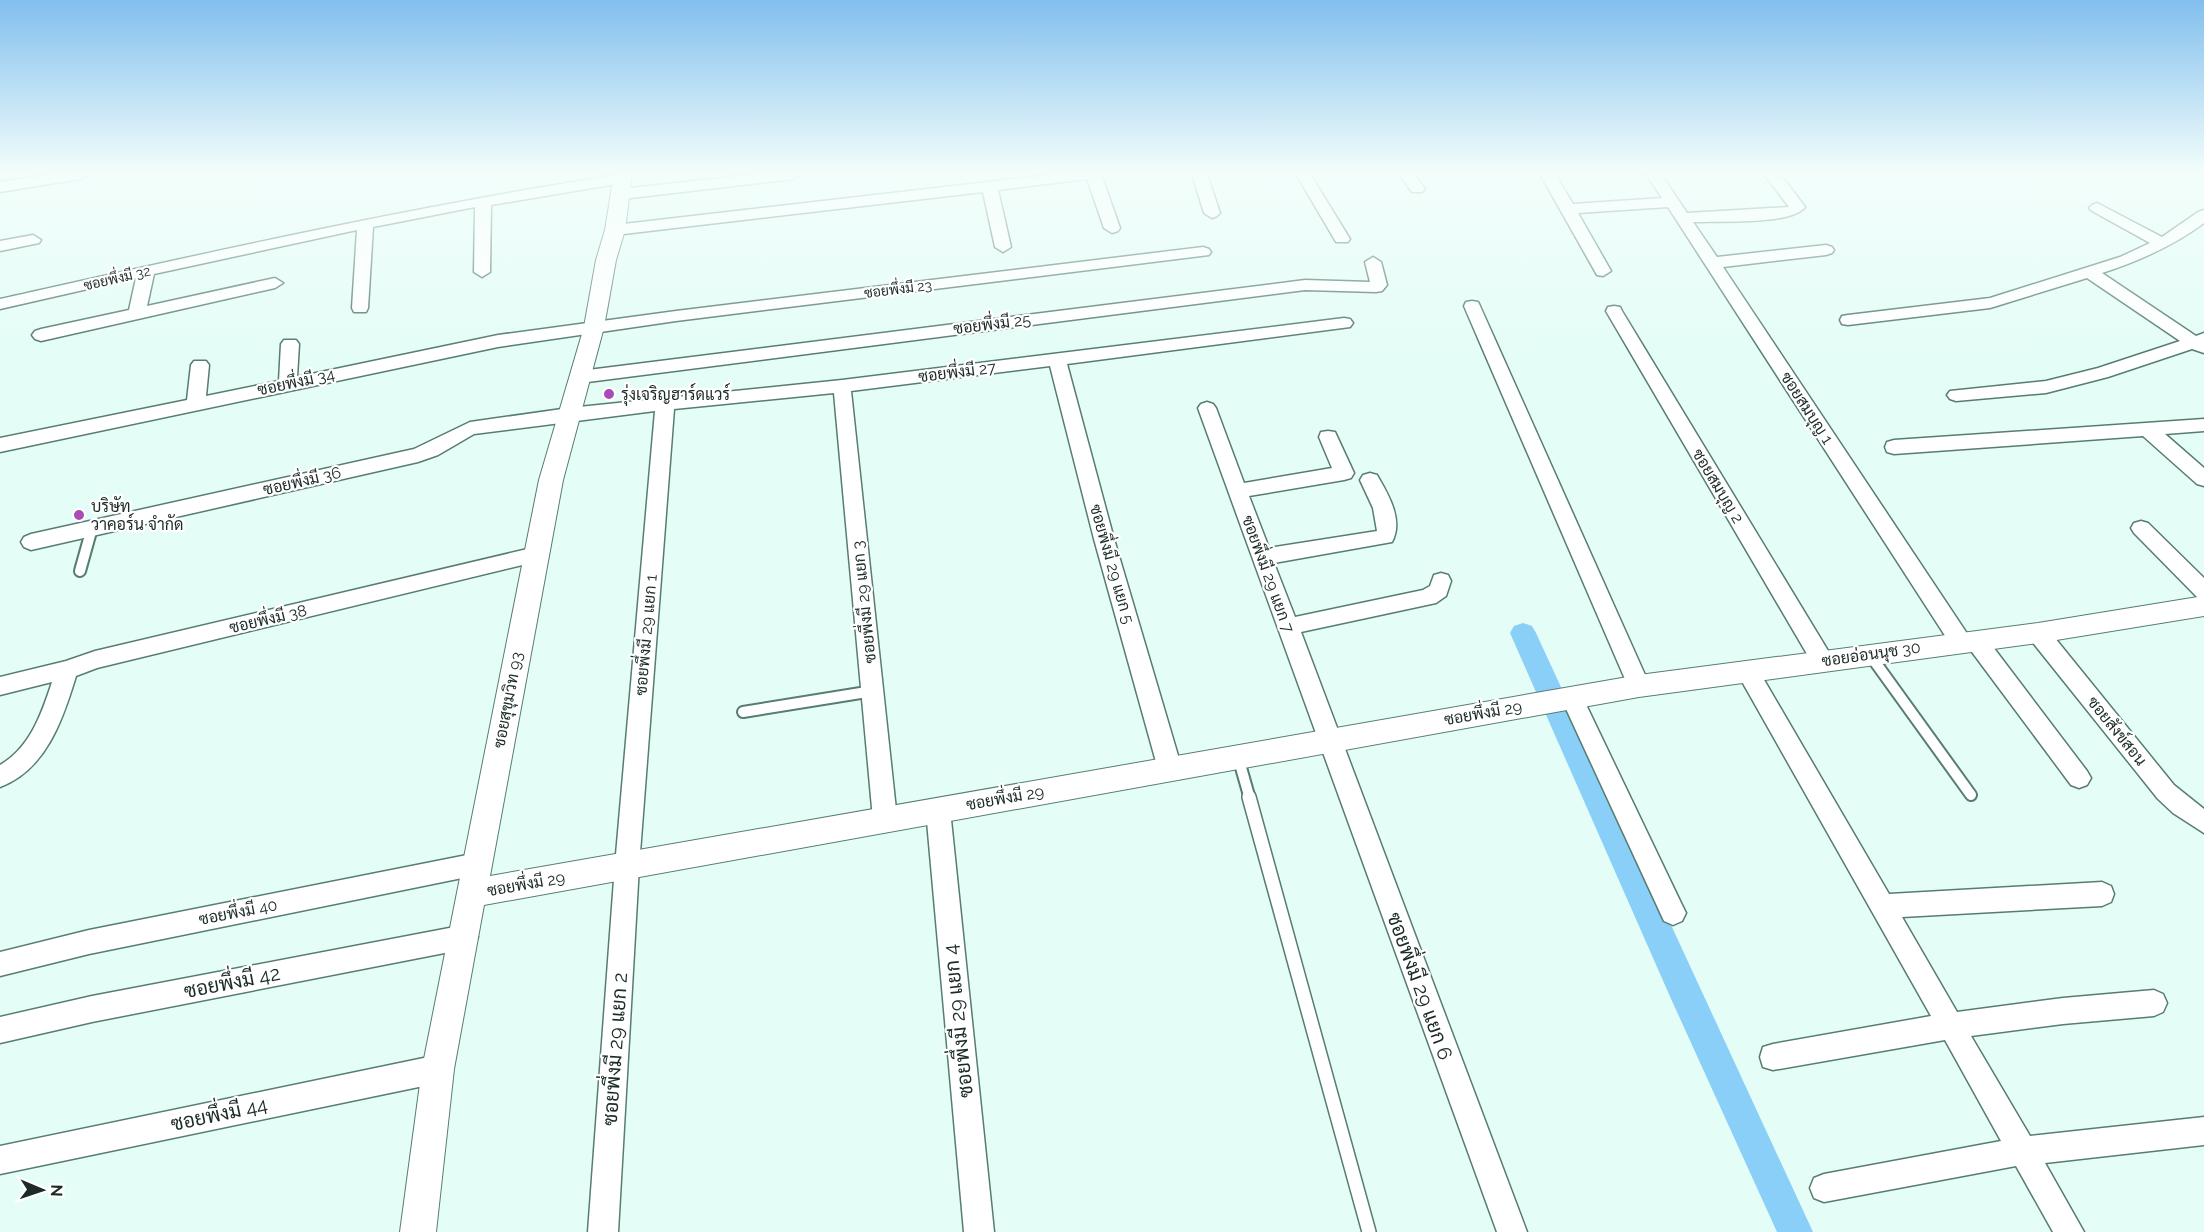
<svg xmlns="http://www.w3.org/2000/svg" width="2204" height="1232" viewBox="0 0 2204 1232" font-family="Raleway,Sarabun,sans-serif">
  <rect width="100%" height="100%" fill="#e5fdf7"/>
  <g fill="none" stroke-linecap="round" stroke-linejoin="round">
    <path fill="#8acff8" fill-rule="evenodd" d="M1523,623L1532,626L1536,633L1813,1232H1777L1672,1001L1510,633L1514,626Z"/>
    <defs>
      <g id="service-far1">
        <path d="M80,571L92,528"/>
        <path d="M1870,655L1971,795"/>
        <path d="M743,712L873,691"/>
        <path d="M1238,757L1250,799"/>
      </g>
      <path id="service" d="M1249,797L1369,1232"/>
      <g id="minor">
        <path d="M54,174H88L80,179L0,192V182Z"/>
        <path d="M623,174L631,179L628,182L491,205L490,272L482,277L474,272L475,207L373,227L368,308L366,312H354L352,308L357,230L154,274L147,306L275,278L283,283L275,288L41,341L35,339L32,335L35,331L41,329L129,310L136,278L0,309V299C207,253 413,206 623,174Z"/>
        <path d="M757,174H801L793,179L622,199L614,194L622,189Z"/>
        <path d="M1058,174H1101L1120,228L1118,231L1112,233L1104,228L1087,179L998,190L1011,247L1003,252L995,247L983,192L615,235L607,230L615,225Z"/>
        <path d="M1192,174H1207L1220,213L1217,216L1212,218L1204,213Z"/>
        <path d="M1296,174H1310L1350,239L1348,242H1336Z"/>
        <path d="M1399,174H1414L1425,189L1422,192H1412Z"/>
        <path d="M1540,174H1555L1573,204L1662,198L1646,174H1661L1687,213L1789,207L1764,174H1780L1805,207C1792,225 1717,221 1693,222L1717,257L1826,245L1832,247L1834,250L1832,253L1826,255L1723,267L1968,635L1976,632L1984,635L2087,771L2091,778L2087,785L2079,788L2071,785L1969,648L1961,651L1953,648L1668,207L1578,213L1611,271L1603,276L1597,275Z"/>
        <path d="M2097,203L2162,237L2198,212L2204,210V223C2173,246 2139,261 2102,273L2196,336L2204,333V353L2192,349L2108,377L2046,393L1956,401L1950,399L1947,395L1950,391L2046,381L2098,368L2180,341L2087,278L1990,308L1848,325L1842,324L1840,320L1842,316L1848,315L1990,298L2120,257L2150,243L2092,211L2089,208L2092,205Z"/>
        <path d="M33,235L41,240L39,243L0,251V241Z"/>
        <path d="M1203,247L1209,249L1211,252L1209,255L676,321L498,347L0,452V438L187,400L191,365L194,361H206L209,365L206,396L279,381L281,344L284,340H296L299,344L297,377L498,335L676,311Z"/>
        <path d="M1373,257L1381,262L1387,285L1382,291L1376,292L1305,290L580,383L574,381L571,377L574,373L580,371L1305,280L1370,282L1365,262Z"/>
        <path d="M1472,301L1478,302L1480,306L1650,686L1647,692L1639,695L1631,692L1628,686L1464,306L1466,302Z"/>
        <path d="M1614,306L1620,307L1622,311L1830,654L1833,660L1830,666L1822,669L1814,666L1606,311L1608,307Z"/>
        <path d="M1344,318L1350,319L1353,323L1350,327L1067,364L1114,539L1182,769L1178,776L1170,779L1162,776L1158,769L1094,539L1050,366L851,391L897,819L893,826L885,830L877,826L873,819L834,393L674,409L639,866L618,1232H588L615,866L655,411L474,434L438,455L418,462L31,550L24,547L21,542L24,537L31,534L414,449L470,422L569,408L842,380Z"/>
        <path d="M1207,402L1213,404L1216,408L1244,483L1332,468L1319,437L1321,432L1328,431L1335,432L1354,473L1351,478L1344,480L1249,496L1269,548L1377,531L1373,508L1360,480L1363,475L1370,473L1377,475C1388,494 1404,520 1392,542L1274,563L1295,617L1423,590L1430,586L1434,575L1441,573L1448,575L1451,581L1446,596L1436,603L1301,632L1527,1232H1497L1198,408L1201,404Z"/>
        <path d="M2204,419V431L2165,434L2204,468V486L2197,484L2143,436L1894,454L1887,452L1885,447L1887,442L1894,440Z"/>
        <path d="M2141,521L2148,523L2204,578V599L2197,597L2134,533L2131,528L2134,523Z"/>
        <path d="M536,547L543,550L546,555L543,560L97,668L76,676C63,719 46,770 0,787V765C30,748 42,713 52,682L0,695V677L66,661L95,651Z"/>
        <path d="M2038,625L2046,627L2174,785L2204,809V833L2173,813L2158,799L2030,639L2027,633L2030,627Z"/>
        <path d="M1748,663L1756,666L1889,894L2102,882L2111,886L2114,894L2111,902L2102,906L1902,917L1957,1012L2063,998L2154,990L2163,994L2167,1003L2163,1012L2154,1016L2063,1024L1971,1036L2030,1136L2204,1117V1145L2045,1163L2084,1232H2053L2016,1166L1824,1202L1814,1198L1810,1188L1814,1178L1824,1174L2001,1141L1945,1040L1773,1070L1763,1067L1760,1057L1763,1047L1773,1044L1931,1016L1740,678L1737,672L1740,666Z"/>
        <path d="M1572,689L1580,692L1682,905L1686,913L1682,921L1673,925L1664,921L1561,698L1564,692Z"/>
        <path d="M938,800L946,803L950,810L994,1232H964L926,810L930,803Z"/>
        <path d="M477,853L486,856L489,864L486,872L477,875L89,954L0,976V952L89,930Z"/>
        <path d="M465,925L474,928L478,937L474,946L465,949L92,1022L0,1043V1017L92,996Z"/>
        <path d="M438,1055L448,1059L452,1069L448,1079L438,1083L0,1174V1146Z"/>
      </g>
      <path id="tertiary" d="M614,174H632L625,230L616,260L604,327L563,480L490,876L1639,675L2038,623L2204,596V616L2038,643L1639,697L484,905L454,1069L436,1232H400L422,1069L524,555L539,480L584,327L596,260L605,230Z"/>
    </defs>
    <use href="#service-far1" stroke="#577c73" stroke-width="14"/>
    <use href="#service" stroke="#577c73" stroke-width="16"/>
    <use href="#minor" stroke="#577c73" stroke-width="3"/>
    <use href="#tertiary" stroke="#577c73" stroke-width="2"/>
    <use href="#service-far1" stroke="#fff" stroke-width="10"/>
    <use href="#service" stroke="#fff" stroke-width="13"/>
    <use href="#minor" fill="#fff" fill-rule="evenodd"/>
    <use href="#tertiary" fill="#fff" fill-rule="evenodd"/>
  </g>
  <linearGradient id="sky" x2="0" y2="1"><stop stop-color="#82bfee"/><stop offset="0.5" stop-color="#f3fefb"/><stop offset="1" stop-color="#f3fefb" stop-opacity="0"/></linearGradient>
  <rect width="2204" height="346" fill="url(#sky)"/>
  <g fill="#a84db8" stroke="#fff" stroke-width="2">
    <circle cx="609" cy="394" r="6"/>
    <circle cx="79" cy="515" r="6"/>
  </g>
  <g text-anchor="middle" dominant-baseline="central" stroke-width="4.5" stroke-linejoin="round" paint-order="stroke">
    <g font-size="14" fill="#1c2b28" stroke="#fff">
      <text transform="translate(117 278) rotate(-13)">ซอยพึ่งมี 32</text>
      <text transform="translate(898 289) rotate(-7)">ซอยพึ่งมี 23</text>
    </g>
    <g font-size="16" fill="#1c2b28" stroke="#fff">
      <text transform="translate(992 324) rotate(-7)">ซอยพึ่งมี 25</text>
      <text transform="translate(957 372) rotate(-7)">ซอยพึ่งมี 27</text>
      <text transform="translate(296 382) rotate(-12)">ซอยพึ่งมี 34</text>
      <text transform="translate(1807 408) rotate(57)">ซอยสมบุญ 1</text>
      <text transform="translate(302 481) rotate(-13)">ซอยพึ่งมี 36</text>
      <text transform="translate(1718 486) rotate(59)">ซอยสมบุญ 2</text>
      <text transform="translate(1112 564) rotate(74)">ซอยพึ่งมี 29 แยก 5</text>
      <text transform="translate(1268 574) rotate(70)">ซอยพึ่งมี 29 แยก 7</text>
      <text transform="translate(864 602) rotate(-96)">ซอยพึ่งมี 29 แยก 3</text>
      <text transform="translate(268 619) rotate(-13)">ซอยพึ่งมี 38</text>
      <text transform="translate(646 635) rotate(-85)">ซอยพึ่งมี 29 แยก 1</text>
      <text transform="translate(1871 654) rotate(-8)">ซอยอ่อนนุช 30</text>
      <text transform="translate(508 700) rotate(-79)">ซอยสุขุมวิท 93</text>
      <text transform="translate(1483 713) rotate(-10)">ซอยพึ่งมี 29</text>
      <text transform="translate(2117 731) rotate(51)">ซอยสังข์สอน</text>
      <text transform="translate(1005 798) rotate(-10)">ซอยพึ่งมี 29</text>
      <text transform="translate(526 884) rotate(-10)">ซอยพึ่งมี 29</text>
      <text transform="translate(238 912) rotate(-11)">ซอยพึ่งมี 40</text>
    </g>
    <g font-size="16" fill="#1c2b28" stroke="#fff" text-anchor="start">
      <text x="621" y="394">รุ่งเจริญฮาร์ดแวร์</text>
      <text x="91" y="506">บริษัท<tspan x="91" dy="18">วาคอร์น จำกัด</tspan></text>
    </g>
    <g font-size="20" fill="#1c2b28" stroke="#fff">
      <text transform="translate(232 982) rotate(-11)">ซอยพึ่งมี 42</text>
      <text transform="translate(1420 986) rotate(70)">ซอยพึ่งมี 29 แยก 6</text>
      <text transform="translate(958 1021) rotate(-96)">ซอยพึ่งมี 29 แยก 4</text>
      <text transform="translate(615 1049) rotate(-86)">ซอยพึ่งมี 29 แยก 2</text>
      <text transform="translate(219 1114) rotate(-12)">ซอยพึ่งมี 44</text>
    </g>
  </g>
  <g transform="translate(42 1190) rotate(92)" stroke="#ffffff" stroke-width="4.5" paint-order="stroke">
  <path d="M0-4.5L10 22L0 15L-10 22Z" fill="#1c2b28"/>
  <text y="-9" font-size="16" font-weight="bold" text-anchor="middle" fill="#1c2b28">N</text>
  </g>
</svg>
